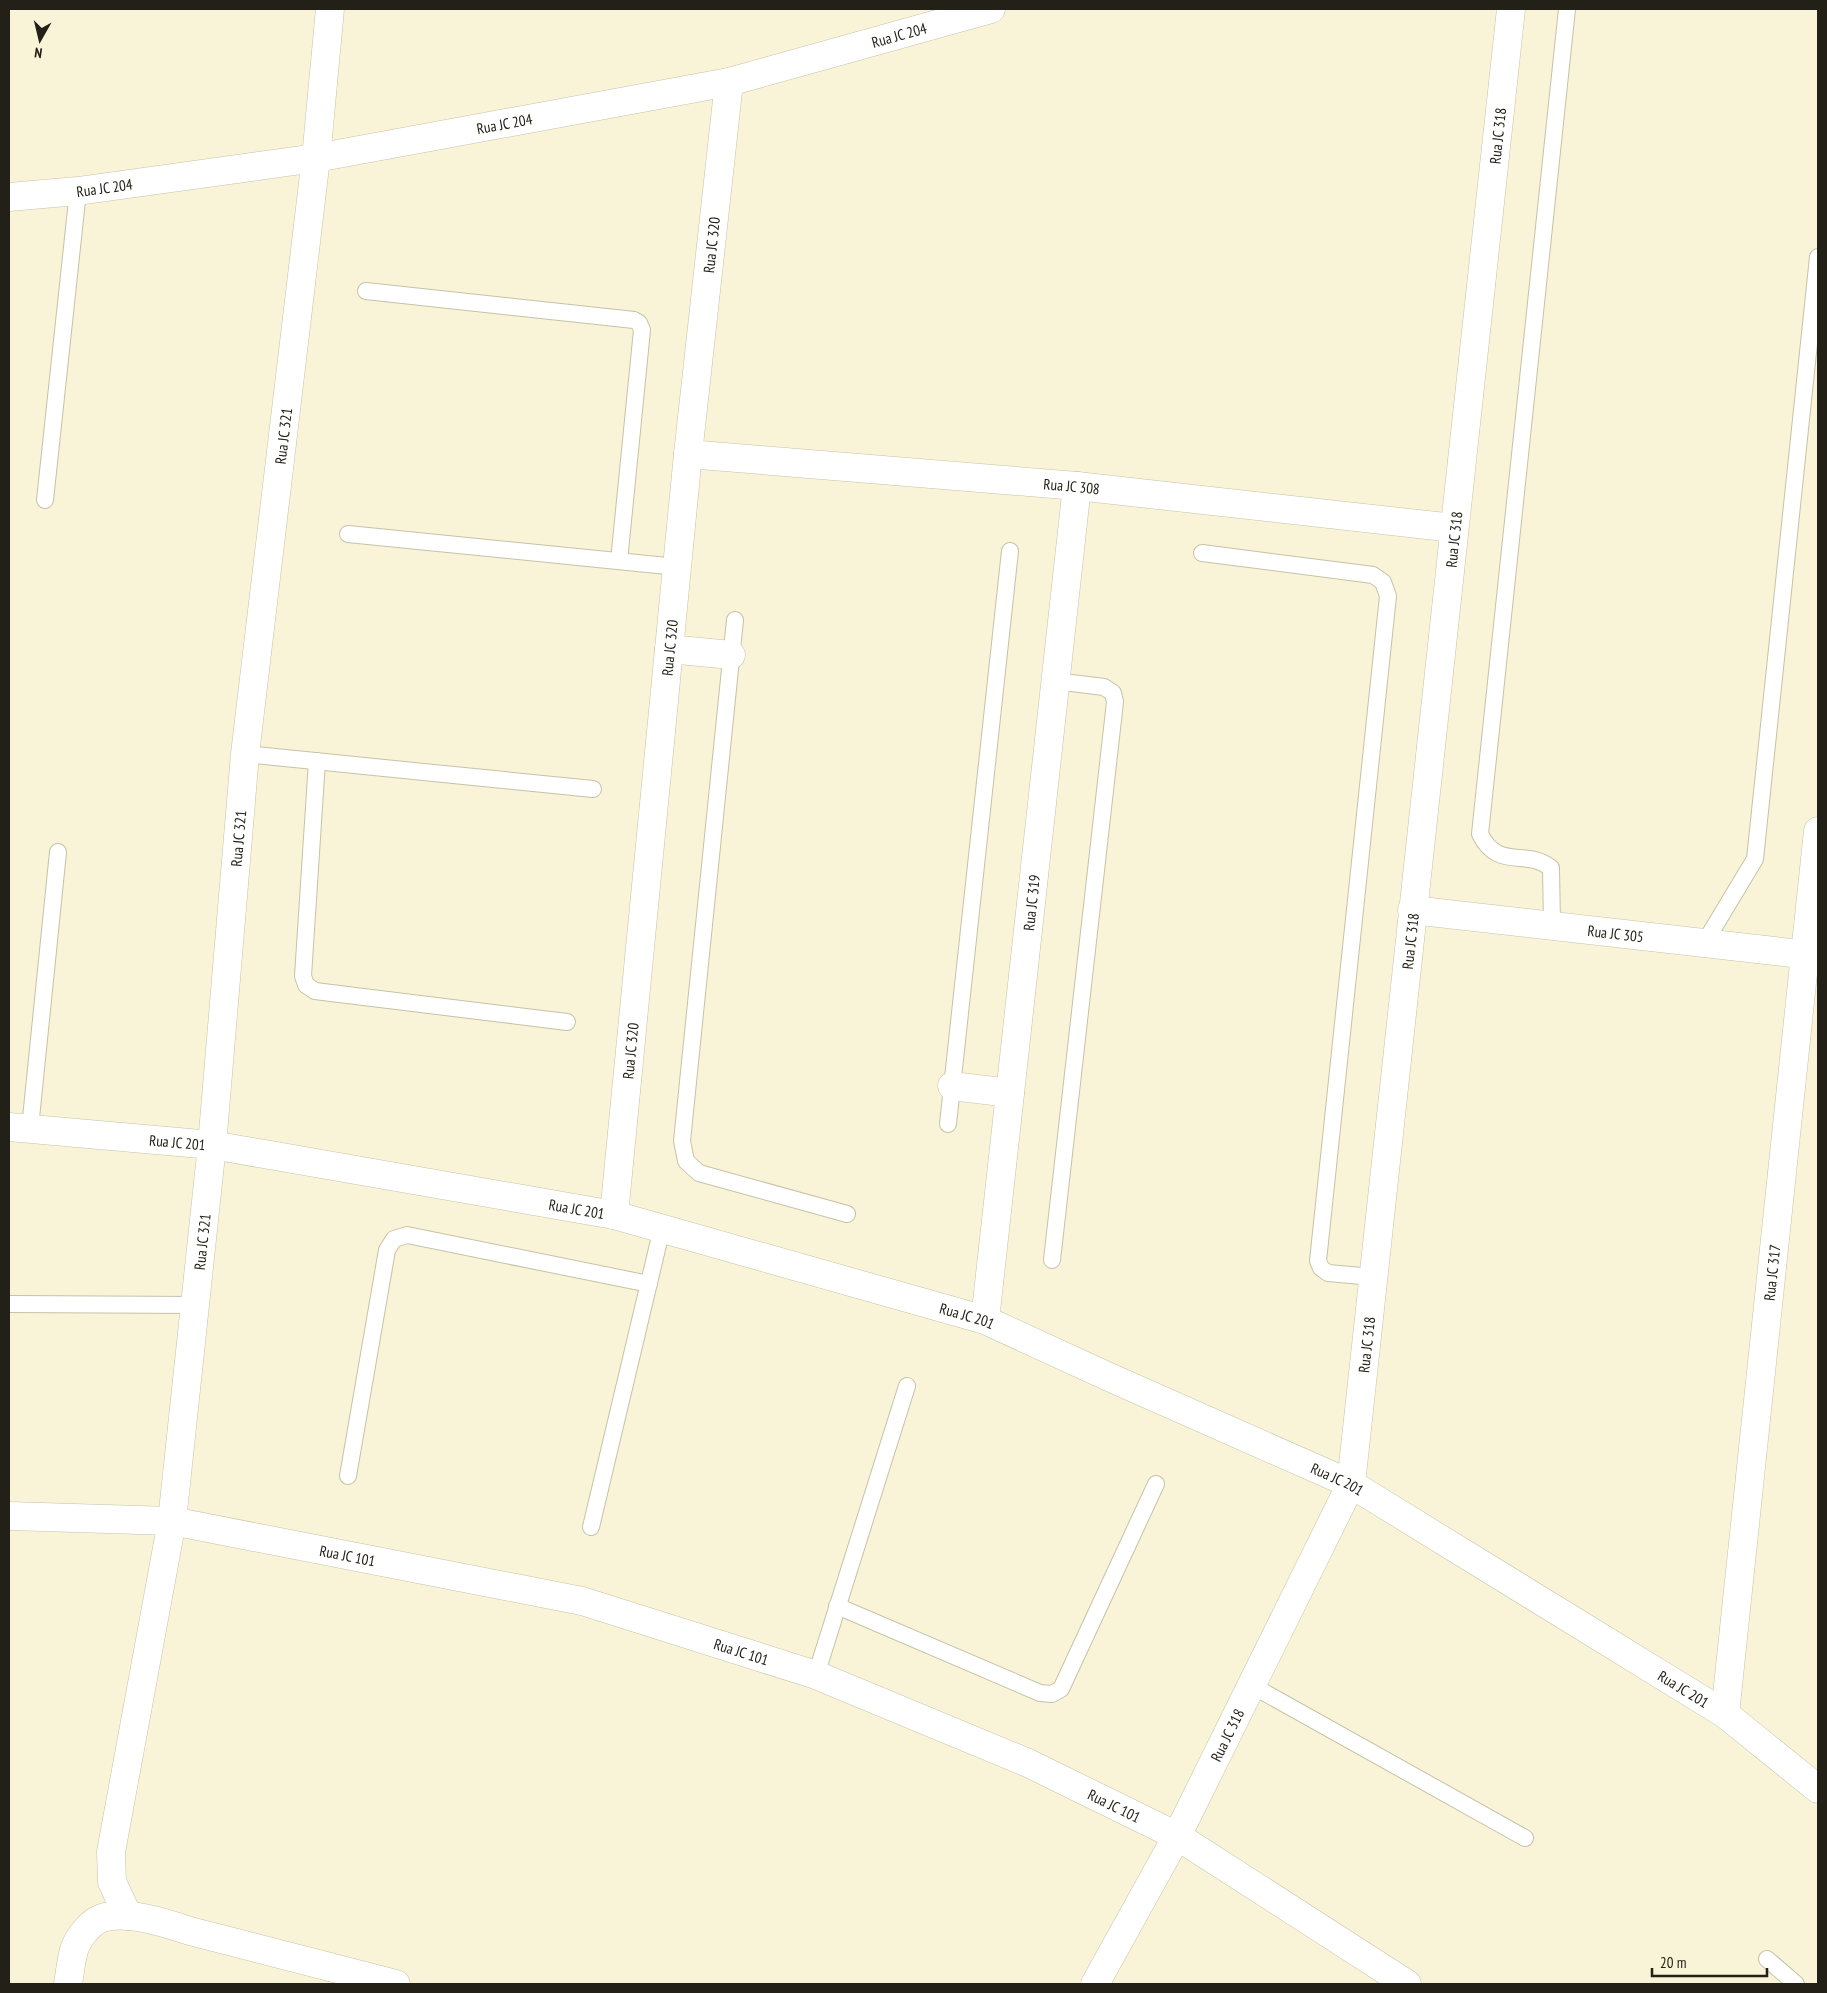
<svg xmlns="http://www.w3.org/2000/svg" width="1827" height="1993" viewBox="0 0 1827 1993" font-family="'PT Sans Narrow',sans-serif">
  <rect width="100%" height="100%" fill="#f9f4d8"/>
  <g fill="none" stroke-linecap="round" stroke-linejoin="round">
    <defs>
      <g id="lane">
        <path d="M366,291L634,320L639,323L642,330L619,561"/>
        <path d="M45,500L78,191"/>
        <path d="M348,534L677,567"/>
        <path d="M1202,553L1373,575L1383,582L1388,596L1318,1261L1321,1268L1328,1273L1373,1277"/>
        <path d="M735,620L682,1141L686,1161L699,1173L847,1214"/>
        <path d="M245,754L593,789"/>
        <path d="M317,761L303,976L306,985L315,991L567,1022"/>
        <path d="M1552,925L1551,868C1527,848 1498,871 1480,834L1567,9"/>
        <path d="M1705,942L1755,859L1818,257"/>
        <path d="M948,1124L1010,551"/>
        <path d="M30,1128L58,852"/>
        <path d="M1052,1260L1115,702L1113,693L1104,687L1055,681"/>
        <path d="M9,1304L194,1305"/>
        <path d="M348,1476L387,1250L394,1239L407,1235L649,1284"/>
        <path d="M591,1527L662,1228"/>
        <path d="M837,1606L1040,1693L1052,1694L1061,1689L1156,1484"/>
        <path d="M816,1675L907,1386"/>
        <path d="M1251,1685L1525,1838"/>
        <path d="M1767,1959L1796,1984"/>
      </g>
      <g id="street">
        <path id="s1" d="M9,197L78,191L316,158L729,82L991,9"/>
        <path id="s2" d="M688,454L1077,486L1454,528"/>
        <path d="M669,649L731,655"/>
        <path id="s3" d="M1412,910L1818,956"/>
        <path d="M952,1086L1010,1093"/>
        <path id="s4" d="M9,1127L212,1145L614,1215L985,1320L1109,1377L1351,1484L1725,1714L1818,1789"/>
        <path id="s5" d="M614,1215L688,454L729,82"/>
        <path id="s6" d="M985,1320L1077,486"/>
        <path id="s7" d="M9,1516L172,1521L582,1601L816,1675L1028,1763L1177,1836L1407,1984"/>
        <path id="s8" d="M1725,1714L1818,831"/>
        <path id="s9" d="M128,1916L112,1882L111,1852L172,1521L212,1145L245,754L316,158L330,9"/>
        <path d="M68,1984C70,1973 71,1960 74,1950C78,1938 90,1922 102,1918C126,1910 166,1923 190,1931L396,1984"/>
        <path id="s10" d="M1095,1984L1177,1836L1351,1484L1511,9"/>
      </g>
    </defs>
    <use href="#lane" stroke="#c6c2a7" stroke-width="18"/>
    <use href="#street" stroke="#c6c2a7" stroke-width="29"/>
    <use href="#lane" stroke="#fff" stroke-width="16"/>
    <use href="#street" stroke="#fff" stroke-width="28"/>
  </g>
  <g text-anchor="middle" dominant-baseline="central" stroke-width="4" stroke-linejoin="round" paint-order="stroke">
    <g font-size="15" fill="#232117" stroke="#f9f4d8">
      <text stroke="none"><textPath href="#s1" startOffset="906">Rua JC 204</textPath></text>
      <text stroke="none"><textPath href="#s1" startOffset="501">Rua JC 204</textPath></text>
      <text stroke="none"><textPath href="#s10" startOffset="1918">Rua JC 318</textPath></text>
      <text stroke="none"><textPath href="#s1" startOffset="96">Rua JC 204</textPath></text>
      <text stroke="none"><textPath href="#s5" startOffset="975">Rua JC 320</textPath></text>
      <text stroke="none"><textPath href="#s9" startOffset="1495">Rua JC 321</textPath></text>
      <text stroke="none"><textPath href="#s2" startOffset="385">Rua JC 308</textPath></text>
      <text stroke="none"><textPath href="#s10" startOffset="1512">Rua JC 318</textPath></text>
      <text stroke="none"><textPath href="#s5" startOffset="570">Rua JC 320</textPath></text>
      <text stroke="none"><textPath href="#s9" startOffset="1090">Rua JC 321</textPath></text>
      <text stroke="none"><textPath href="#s6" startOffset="420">Rua JC 319</textPath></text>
      <text stroke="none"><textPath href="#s3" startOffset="205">Rua JC 305</textPath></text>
      <text stroke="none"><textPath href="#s10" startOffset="1108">Rua JC 318</textPath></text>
      <text stroke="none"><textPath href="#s5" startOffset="165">Rua JC 320</textPath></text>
      <text stroke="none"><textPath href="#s4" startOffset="169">Rua JC 201</textPath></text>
      <text stroke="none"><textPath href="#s4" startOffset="574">Rua JC 201</textPath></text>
      <text stroke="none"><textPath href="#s9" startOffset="685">Rua JC 321</textPath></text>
      <text stroke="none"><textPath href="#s8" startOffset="444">Rua JC 317</textPath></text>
      <text stroke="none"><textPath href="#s4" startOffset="979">Rua JC 201</textPath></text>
      <text stroke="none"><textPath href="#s10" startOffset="702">Rua JC 318</textPath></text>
      <text stroke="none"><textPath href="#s4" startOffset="1384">Rua JC 201</textPath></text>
      <text stroke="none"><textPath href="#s7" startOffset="342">Rua JC 101</textPath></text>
      <text stroke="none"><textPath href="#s7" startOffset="748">Rua JC 101</textPath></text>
      <text stroke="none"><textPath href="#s4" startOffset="1789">Rua JC 201</textPath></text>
      <text stroke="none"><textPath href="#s10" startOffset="282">Rua JC 318</textPath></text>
      <text stroke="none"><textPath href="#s7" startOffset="1152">Rua JC 101</textPath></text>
    </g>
  </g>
  <rect width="1827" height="1993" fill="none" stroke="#232117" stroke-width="20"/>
  <g transform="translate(40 40) rotate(188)" stroke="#f9f4d8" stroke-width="4" paint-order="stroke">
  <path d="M0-4L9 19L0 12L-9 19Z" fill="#232117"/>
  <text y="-8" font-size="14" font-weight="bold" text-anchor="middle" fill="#232117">N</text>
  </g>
  <path d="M1652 1968v8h115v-8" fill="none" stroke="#232117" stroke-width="2.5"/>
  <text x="1660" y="1968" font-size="15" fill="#232117" stroke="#f9f4d8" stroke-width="4" paint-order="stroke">20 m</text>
</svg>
